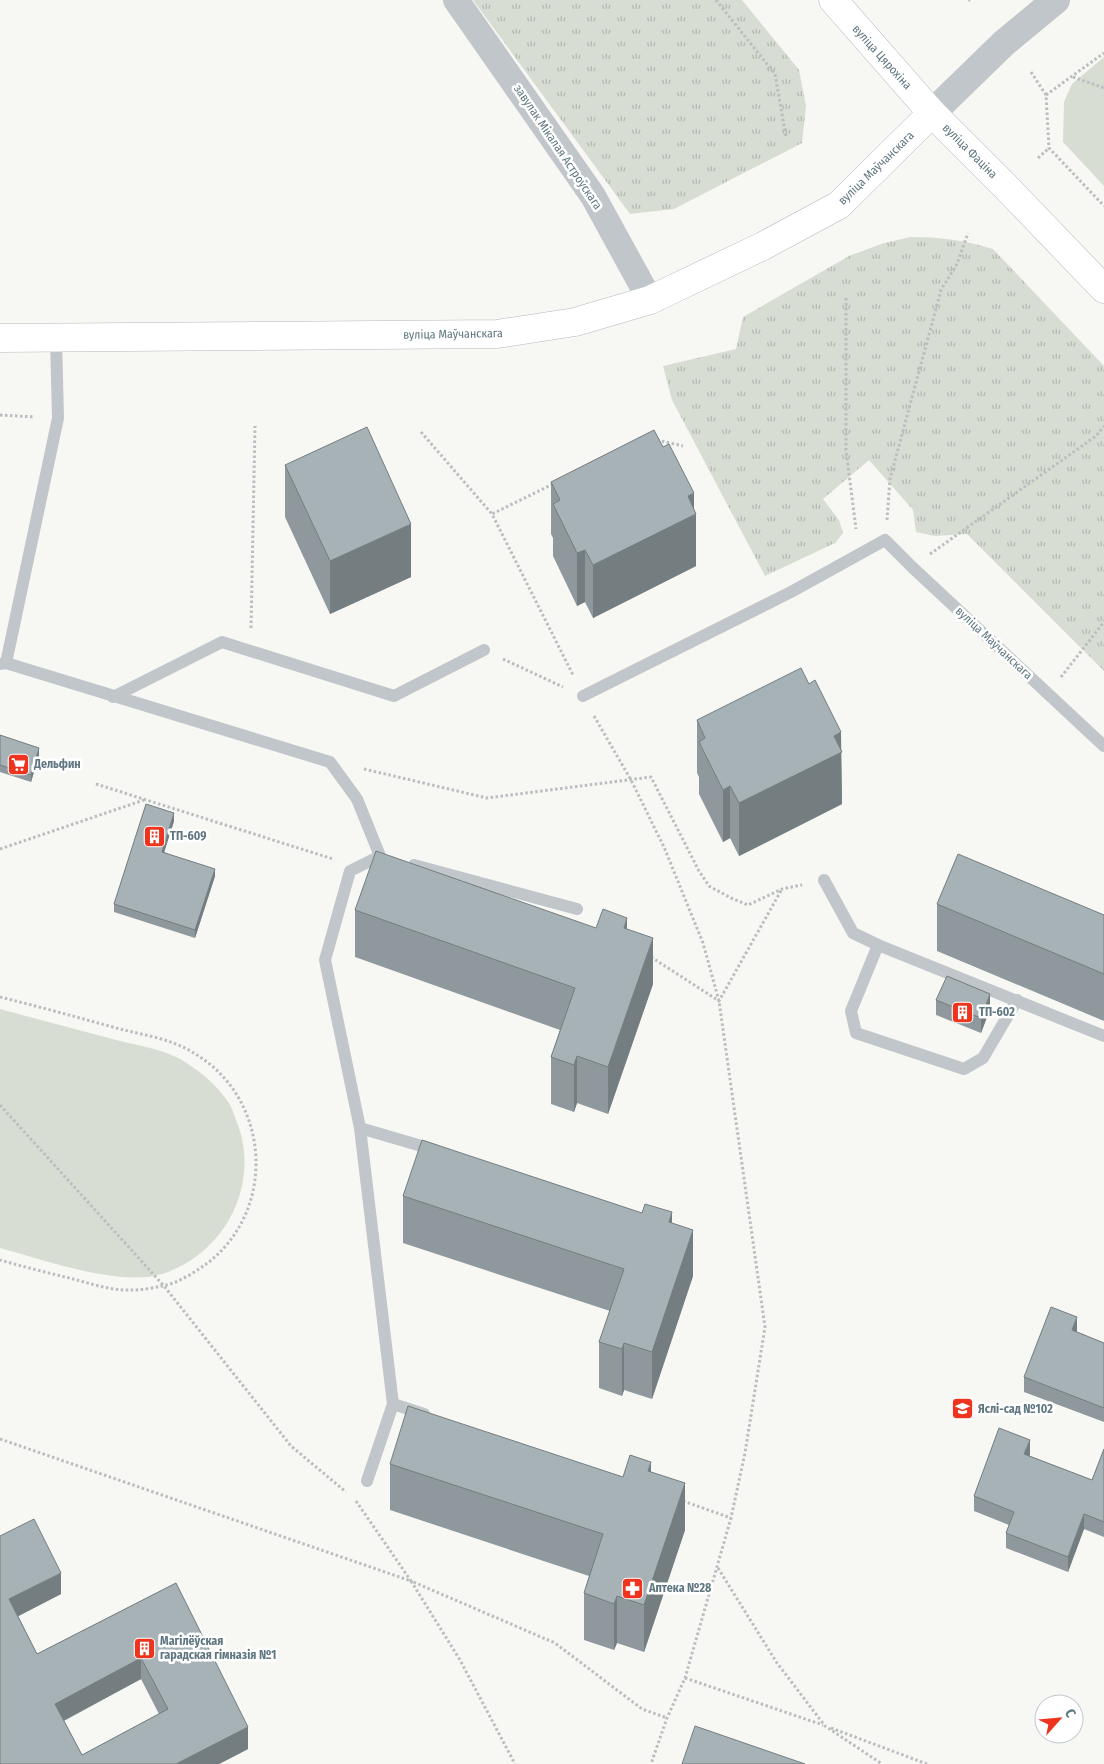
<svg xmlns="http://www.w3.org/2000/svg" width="1104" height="1764" viewBox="0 0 1104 1764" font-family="'Fira Sans Condensed',sans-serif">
  <defs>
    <pattern id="grass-tufts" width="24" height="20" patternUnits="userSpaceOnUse" patternTransform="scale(1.25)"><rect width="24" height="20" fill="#d8ddd3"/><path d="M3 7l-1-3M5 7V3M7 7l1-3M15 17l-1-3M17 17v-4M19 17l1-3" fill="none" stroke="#b3b8b1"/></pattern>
  </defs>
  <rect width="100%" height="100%" fill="#f7f7f4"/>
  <g fill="url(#grass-tufts)">
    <path d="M473,0H742L799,70L806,106L802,143L674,209L630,214Z"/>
    <path d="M910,237C940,237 964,240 993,249L1104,366V671L967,534L935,536L916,532L913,510L869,460L823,499L839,520L843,533L835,543L765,576L672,400L663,366L736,349L743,317L849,256L881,244Z"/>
  </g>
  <g fill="#d8ddd3">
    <path d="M1104,57V186L1063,142L1064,102L1072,84Z"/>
    <path d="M0,1009C40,1020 80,1030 120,1041C141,1046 171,1051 188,1064C204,1074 218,1087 229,1103C232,1108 234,1114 236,1120C262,1182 226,1254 162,1274C118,1287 45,1260 0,1248Z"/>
  </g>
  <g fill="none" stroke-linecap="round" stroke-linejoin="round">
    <defs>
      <g id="secondary">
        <path d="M833,0L932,113L1007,188L1104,289"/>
        <path d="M0,338L497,334L575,322L650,300L763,246L839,205L932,113"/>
      </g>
    </defs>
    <use href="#secondary" stroke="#b2babe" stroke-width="29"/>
    <g stroke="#babec0" stroke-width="3" stroke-dasharray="2.5 2.5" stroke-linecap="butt">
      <path d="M716,0L775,74L786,137"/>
      <path d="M969,0L970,1"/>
      <path d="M1031,72L1046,95L1049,148L1104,206"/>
      <path d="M1073,77L1104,88"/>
      <path d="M1046,95L1104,53"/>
      <path d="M1038,158L1049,148"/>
      <path d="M846,298V450L856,529"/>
      <path d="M0,415L35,417"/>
      <path d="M421,432L492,514"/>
      <path d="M657,440L683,446"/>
      <path d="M553,484L492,514L573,675"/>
      <path d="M887,520L890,479L941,290L957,264L968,233"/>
      <path d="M930,554L1096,436L1104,426"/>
      <path d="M251,628L255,426"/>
      <path d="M503,659L563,687"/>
      <path d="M1061,677L1104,622"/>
      <path d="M594,716L631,780L664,847L703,943L719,1001L765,1327L745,1453L731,1518L685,1678L667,1718L651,1764"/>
      <path d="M364,769L487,798L651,777L699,871L709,886L731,898L748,905L782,889L802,885"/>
      <path d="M96,784L333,859"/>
      <path d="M0,849L144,800"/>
      <path d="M651,957L719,1001L782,889"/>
      <path d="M0,997C40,1007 80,1018 120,1029C144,1035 171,1039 192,1052C270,1096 278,1207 209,1262C195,1272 179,1283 162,1286C153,1288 142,1290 132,1290C112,1291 92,1284 73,1279C49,1273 24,1267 0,1260"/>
      <path d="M0,1105L164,1286L291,1446L346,1492"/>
      <path d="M0,1439L411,1581L460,1660L515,1764"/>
      <path d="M356,1501L411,1581L555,1643L642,1709L667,1718"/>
      <path d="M683,1501L731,1518"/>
      <path d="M718,1568L777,1663L825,1726L882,1764"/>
      <path d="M685,1678L823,1725"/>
      <path d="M831,1728L927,1764"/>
    </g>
    <g stroke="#c0c6c9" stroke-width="12">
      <path d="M6,663L330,762L357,799L380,856L350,871L325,960L360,1128L393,1404L367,1481"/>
      <path d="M0,664L6,663L58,418L56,339"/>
      <path d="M583,696L791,592L885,540L912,567L1104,746"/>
      <path d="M113,697L222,642L394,696L484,650"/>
      <path d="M414,865L577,909"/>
      <path d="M824,880L853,933L878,945L1104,1036"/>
      <path d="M878,945L851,1011L856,1033L964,1069L983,1058L1017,1000"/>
      <path d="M360,1128L435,1150"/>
      <path d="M393,1404L424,1414"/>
    </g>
    <path stroke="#c0c6c9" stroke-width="26" d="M456,0L593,196L650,300"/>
    <path stroke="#c0c6c9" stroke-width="28" d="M932,113L1004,43L1056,0"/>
    <use href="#secondary" stroke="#fff" stroke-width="28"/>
  </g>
  <g fill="#8f999d" fill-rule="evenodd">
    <path d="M285,465L411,577L330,614L285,517Z"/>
    <path d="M551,482L694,508L696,566L593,618L585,602L577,606L553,556V538L551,534Z"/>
    <path d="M697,720L841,751L842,804L739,856L730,838L723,842L699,794V777L697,773Z"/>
    <path d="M0,735L39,755L31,782L0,772Z"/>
    <path d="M174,821L164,852L215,876L195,938L114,912V904Z"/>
    <path d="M937,904L1104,915V1021L937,951Z"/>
    <path d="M355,910L596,928L627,929L653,984L608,1114L577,1103L574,1112L551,1104V1057L560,1030L355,957Z"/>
    <path d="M936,1000L990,1009L981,1033L936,1015Z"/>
    <path d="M403,1196L672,1223L693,1276L652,1399L624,1390L622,1396L599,1388V1342L610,1311L403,1243Z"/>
    <path d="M1077,1332L1104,1343V1422L1024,1392V1377Z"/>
    <path d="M1104,1449V1537L1084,1529L1068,1572L1006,1548V1533L1009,1525L974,1511V1496L1030,1455L1029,1456L1092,1480Z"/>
    <path d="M390,1464L623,1477L651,1472L685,1530L644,1652L617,1643L614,1650L584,1640V1593L589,1576L390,1510Z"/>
    <path d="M0,1536L61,1594L18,1616L37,1654L176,1583L248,1749L219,1764H0ZM141,1679L159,1714L82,1755L64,1721Z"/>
  </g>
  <g fill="#747d7f">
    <path d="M694,493V515L696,514V566L593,618V565L688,496Z"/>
    <path d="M411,524V577L330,614V561Z"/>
    <path d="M585,550V602L577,606V553Z"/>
    <path d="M841,732L842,804L739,856V803L834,736Z"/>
    <path d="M39,748V755L31,782V775Z"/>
    <path d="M730,786V838L723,842V790Z"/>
    <path d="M174,813V821L162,859V852Z"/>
    <path d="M215,869V876L195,938V930Z"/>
    <path d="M627,918V964L624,928Z"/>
    <path d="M653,938V984L608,1114V1067Z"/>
    <path d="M990,994V1009L981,1033V1018Z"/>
    <path d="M577,1056V1103L574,1112V1065Z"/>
    <path d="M672,1212V1259L669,1222Z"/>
    <path d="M693,1230V1276L652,1399V1352Z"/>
    <path d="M1077,1317V1332L1072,1330Z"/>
    <path d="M624,1343V1390L622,1396V1349Z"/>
    <path d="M1030,1440V1455L1024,1469V1454Z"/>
    <path d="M651,1462V1509L648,1471Z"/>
    <path d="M685,1483V1530L644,1652V1605Z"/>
    <path d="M1084,1514V1529L1068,1572V1557Z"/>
    <path d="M61,1573V1594L9,1621V1599Z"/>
    <path d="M617,1596V1643L614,1650V1604Z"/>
    <path d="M141,1658V1679L55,1725V1704Z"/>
    <path d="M248,1727V1749L219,1764H176Z"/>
  </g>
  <g fill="#a6b2b6" stroke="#747d7f" fill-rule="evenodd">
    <path d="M367,427L411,524L330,561L285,465Z"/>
    <path d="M654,430L663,447L669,444L694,493L688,496L696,514L593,565L585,550L577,553L553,504L560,500L551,482Z"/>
    <path d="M801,668L809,684L815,680L841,732L834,736L842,752L739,803L730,786L723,790L699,742L705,738L697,720Z"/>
    <path d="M0,735L39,748L31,775L0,765Z"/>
    <path d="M146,804L174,813L162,852L215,869L195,930L114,904Z"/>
    <path d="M376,851L596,928L603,909L627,918L624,928L653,938L608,1067L577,1056L574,1065L551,1057L575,988L355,910Z"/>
    <path d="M958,854L1104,915V974L937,904Z"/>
    <path d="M947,976L990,994L981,1018L936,1000Z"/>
    <path d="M422,1140L642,1213L645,1204L672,1212L669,1222L693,1230L652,1352L624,1343L622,1349L599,1342L624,1269L403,1196Z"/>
    <path d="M1051,1307L1077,1317L1072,1330L1104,1343V1408L1024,1377Z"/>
    <path d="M408,1406L623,1477L630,1455L651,1462L648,1471L685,1483L644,1605L617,1596L614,1604L584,1593L603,1534L390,1464Z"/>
    <path d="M999,1428L1030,1440L1024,1454L1092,1480L1104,1449V1522L1084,1514L1068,1557L1006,1533L1014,1512L974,1496Z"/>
    <path d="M34,1519L61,1573L9,1599L37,1654L176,1583L248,1727L176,1764H0V1536ZM141,1658L168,1709L82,1755L55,1704Z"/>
    <path d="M695,1726L805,1764H682Z"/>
  </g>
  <defs>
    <symbol id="supermarket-square" viewBox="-11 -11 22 22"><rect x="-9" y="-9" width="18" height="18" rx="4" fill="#ee331e" stroke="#fff"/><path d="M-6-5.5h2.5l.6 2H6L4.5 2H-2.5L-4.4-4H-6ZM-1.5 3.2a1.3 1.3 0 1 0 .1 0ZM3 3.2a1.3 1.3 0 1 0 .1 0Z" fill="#fff"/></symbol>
    <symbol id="building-square" viewBox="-11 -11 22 22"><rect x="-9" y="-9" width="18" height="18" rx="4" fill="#ee331e" stroke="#fff"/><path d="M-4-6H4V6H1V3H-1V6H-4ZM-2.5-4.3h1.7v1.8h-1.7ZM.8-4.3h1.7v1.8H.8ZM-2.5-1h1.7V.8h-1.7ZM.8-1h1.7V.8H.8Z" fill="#fff"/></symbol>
    <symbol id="school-square" viewBox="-11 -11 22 22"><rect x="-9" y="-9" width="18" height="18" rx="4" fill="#ee331e" stroke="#fff"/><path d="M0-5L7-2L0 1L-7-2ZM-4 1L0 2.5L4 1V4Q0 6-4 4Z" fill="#fff"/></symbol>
    <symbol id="pharmacy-square" viewBox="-11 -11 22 22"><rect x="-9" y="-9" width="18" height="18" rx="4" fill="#ee331e" stroke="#fff"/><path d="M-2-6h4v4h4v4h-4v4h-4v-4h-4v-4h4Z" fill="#fff"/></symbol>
  </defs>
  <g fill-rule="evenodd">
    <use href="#supermarket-square" x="6" y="752" width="25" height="25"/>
    <use href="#building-square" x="142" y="824" width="25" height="25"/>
    <use href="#building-square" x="950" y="1000" width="25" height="25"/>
    <use href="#school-square" x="950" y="1396" width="25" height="25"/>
    <use href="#pharmacy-square" x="620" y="1576" width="25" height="25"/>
    <use href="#building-square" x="132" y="1636" width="25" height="25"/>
  </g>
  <g text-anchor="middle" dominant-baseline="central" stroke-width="5" stroke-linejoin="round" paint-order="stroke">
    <g font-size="12" fill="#607781" stroke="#fff">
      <text transform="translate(882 57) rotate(48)">вуліца Цярохіна</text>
      <text transform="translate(558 147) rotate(56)">завулак Мікалая Астроўскага</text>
      <text transform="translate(970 151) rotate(45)">вуліца Фаціна</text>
      <text transform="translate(876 168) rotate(-44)">вуліца Маўчанскага</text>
      <text transform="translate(453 334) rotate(-1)">вуліца Маўчанскага</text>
      <text transform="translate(994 643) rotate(43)">вуліца Маўчанскага</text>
    </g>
    <g font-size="12" font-weight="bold" fill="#607781" stroke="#fff" text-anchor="start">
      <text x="34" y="764">Дельфин</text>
      <text x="170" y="836">ТП-609</text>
      <text x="979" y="1012">ТП-602</text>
      <text x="978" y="1409">Яслі-сад №102</text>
      <text x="649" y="1588">Аптека №28</text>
      <text x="160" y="1641">Магілёўская<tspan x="160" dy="14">гарадская гімназія №1</tspan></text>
    </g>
  </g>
  <g transform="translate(1059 1719) rotate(63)"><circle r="24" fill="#ffffff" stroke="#bfc9cd"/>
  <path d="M0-4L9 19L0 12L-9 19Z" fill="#ee331e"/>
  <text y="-8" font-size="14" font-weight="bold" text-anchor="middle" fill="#607781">С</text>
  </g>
</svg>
